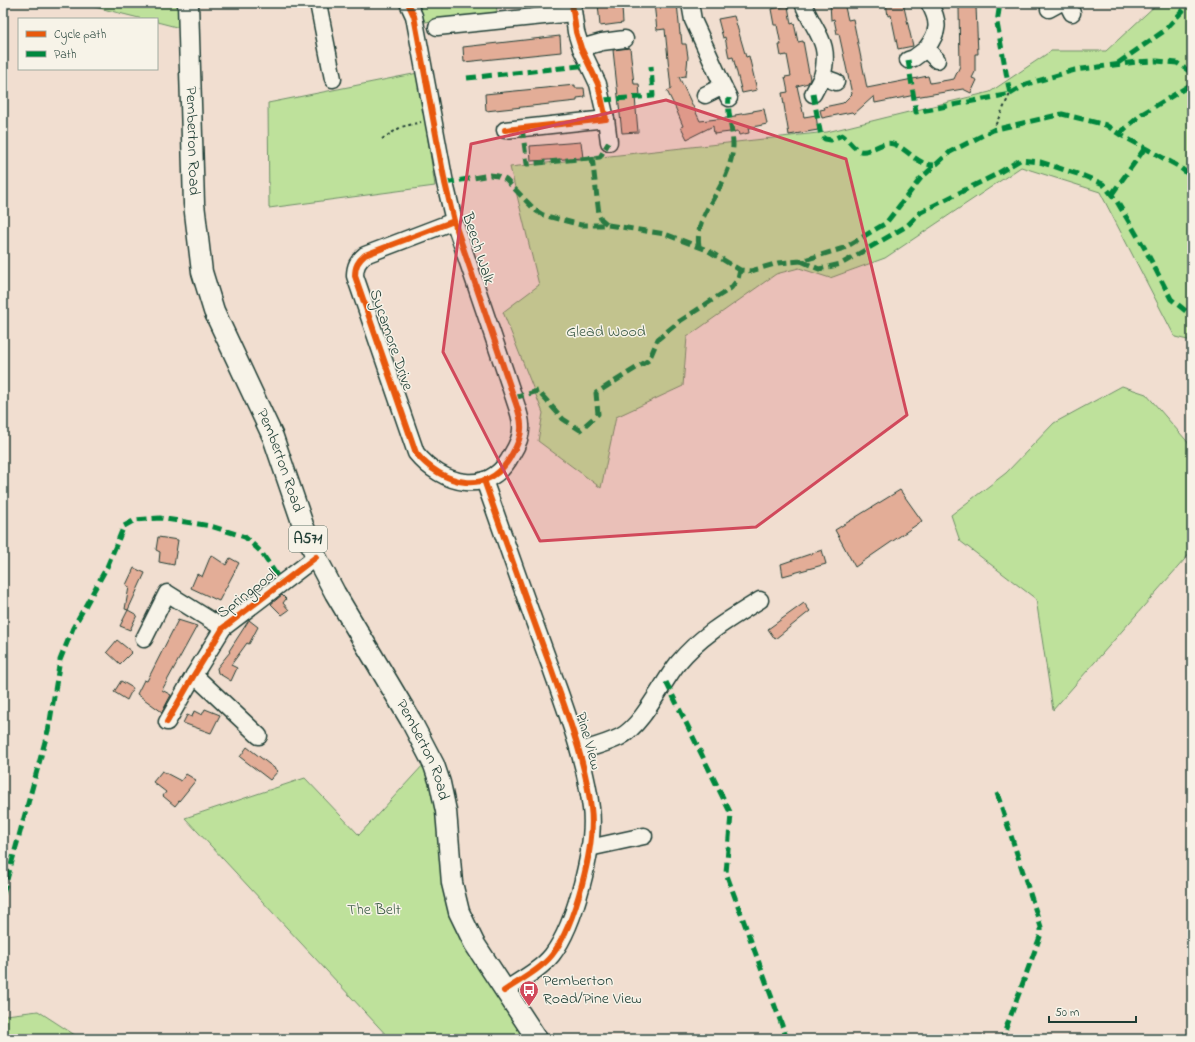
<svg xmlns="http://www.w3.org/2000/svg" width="1195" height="1042" viewBox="0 0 1195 1042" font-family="'Indie Flower',sans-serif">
  <rect width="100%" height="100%" fill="#f1ded0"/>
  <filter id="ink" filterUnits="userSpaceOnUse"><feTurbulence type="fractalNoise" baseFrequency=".025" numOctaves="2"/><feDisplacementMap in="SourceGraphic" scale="8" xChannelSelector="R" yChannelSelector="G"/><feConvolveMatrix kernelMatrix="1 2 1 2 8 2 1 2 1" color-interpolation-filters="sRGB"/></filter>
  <g filter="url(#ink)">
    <g fill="#bee19b" stroke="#6e8f68">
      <path d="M79,3H185L184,29L157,22V19H143Z"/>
      <path d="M418,3H496L497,12L425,22Z"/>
      <path d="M1158,3H1192V341L1175,337L1100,192L1021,167L885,258L830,278L799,268L776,274L687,337L683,386L616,417L601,488L538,441L543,413L503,312L539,285L510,167L827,132L990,92L1051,51H1106Z"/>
      <path d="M418,73L435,186L269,208L268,103Z"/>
      <path d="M1122,386L1146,394L1192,447V551L1053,710L1036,599L960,541L951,515L1006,473L1054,423Z"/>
      <path d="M424,764L432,785L443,874L532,1039H390L185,818L305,778L359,835Z"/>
      <path d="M38,1011L81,1039H3V1013L6,1015Z"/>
    </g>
    <g fill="#e3ad97" stroke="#1f3d34">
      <path d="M598,3H614V8L622,7L623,23L600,26Z"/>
      <path d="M654,3H677L680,34H681L682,44H686L688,57L686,76L679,77L700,121L735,117V115L753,112V111L764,109L767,124L748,128L749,133L739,135L738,131L714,134L713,126L687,139L681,127L683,126L676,109L667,91L671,89L665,29L657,30Z"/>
      <path d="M830,3H844L848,20L853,19L867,88L928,76L930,83L954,79L960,66L959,7H976L978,54H975V72L972,78L977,80L971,93L963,89L915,97V95L875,103L874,96L854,114L852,112L822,118L820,110L825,109L824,107L843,103L852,94L839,34H837L834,19L831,20Z"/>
      <path d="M886,3H903L913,46L898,49L891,15L888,16Z"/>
      <path d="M788,6L791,24L794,23L798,42L803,41L810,79L808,83L797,86L804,117L816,115L818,130L789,135L782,93L788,92L785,77L791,76L787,55L781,56L779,45H781L777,25H774L771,9Z"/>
      <path d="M734,16L746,57L749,56L757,90L742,93L733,57L729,58L725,37L723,38L718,19Z"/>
      <path d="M560,36L561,52L464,62L463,47Z"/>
      <path d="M630,48L634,84H639L640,96L635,97L638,132L622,133L613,50Z"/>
      <path d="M575,85V88H584L585,97L577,98V101L486,111L485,94Z"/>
      <path d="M581,142L583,158L531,161L530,146Z"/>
      <path d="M900,490L922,521L855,567L835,530Z"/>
      <path d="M158,537L178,540L174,565L159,562L160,552L156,550Z"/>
      <path d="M822,550L826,564L783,576L781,564Z"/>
      <path d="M211,555L226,565L230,558L239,563L219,601L191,588L197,574L202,577Z"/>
      <path d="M134,568L145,573L128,610L125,609L129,587L126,585Z"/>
      <path d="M282,595L286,599L283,603L289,610L282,615L271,604Z"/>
      <path d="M804,603L810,611L775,639L768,629Z"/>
      <path d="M128,610L137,615L130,630L120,626Z"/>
      <path d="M178,620L197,626L162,690L171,695L162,712L137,694L144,680L147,681Z"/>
      <path d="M249,620L258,627L249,644L247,643L231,665L237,668L231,681L218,673L217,668L230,652L229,651Z"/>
      <path d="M117,640L132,652L120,664L107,652Z"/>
      <path d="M121,681L133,688L127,700L114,692Z"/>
      <path d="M205,709L220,715L211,733L183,723L187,715L192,717L194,711L202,715Z"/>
      <path d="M247,747L278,771L270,780L240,757Z"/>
      <path d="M162,771L181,781L186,774L196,780L175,806L163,796L166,792L153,782Z"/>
    </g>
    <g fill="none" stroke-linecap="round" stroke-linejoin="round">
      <defs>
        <g id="minor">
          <path d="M318,3L333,79"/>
          <path d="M408,3L414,16L445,183L454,221L514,398C517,407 521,417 521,425C522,435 517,446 512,454C490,498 442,485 416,453L355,276C355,266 358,261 365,255L454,221"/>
          <path d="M690,3L693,20L723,86"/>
          <path d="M803,3C814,33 832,41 822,77"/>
          <path d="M1067,3L1072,13"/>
          <path d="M1049,9L1060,3"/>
          <path d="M437,27L573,13"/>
          <path d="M581,48L602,42L625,39"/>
          <path d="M926,49C939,32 940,22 929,3"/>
          <path d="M908,60L914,58L926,49L937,60"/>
          <path d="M813,94L822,77L836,82"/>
          <path d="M705,95L723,86L729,98"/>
          <path d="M606,119L609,142"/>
          <path d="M505,130L606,119L598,84L581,48L576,32L572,3"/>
          <path d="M484,480C506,543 528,606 551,668C567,714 585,759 591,808C596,845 575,925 552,955C540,970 520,980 504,991"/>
          <path d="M144,639L167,593L223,628"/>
          <path d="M194,675L259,736"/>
          <path d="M167,722L194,675L223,628L316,557"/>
          <path d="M580,751C593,747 608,743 620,737C643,725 662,683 678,663C700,636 731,618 760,600"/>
          <path d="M589,848L644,836"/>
        </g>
        <g id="major">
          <path id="s1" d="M188,3L194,204L202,272L214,311L273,437L303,525L316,557L335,593L410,719L434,765L440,783L446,811L452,883L459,912L474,943L537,1039"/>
        </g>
      </defs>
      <use href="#minor" stroke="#1f3d34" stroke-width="19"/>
      <use href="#major" stroke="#1f3d34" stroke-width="23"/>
      <g stroke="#1f3d34" stroke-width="2" stroke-dasharray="3 3" stroke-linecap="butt">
        <path d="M993,130L1010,94"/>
        <path d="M382,139L401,127L421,122"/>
      </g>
      <use href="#minor" stroke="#f7f3e8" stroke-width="16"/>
      <use href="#major" stroke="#f7f3e8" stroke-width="20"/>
      <g stroke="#00873e" stroke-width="5" stroke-dasharray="10 5" stroke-linecap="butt">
        <path d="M908,60L916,112L1010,94L997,23L1000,3"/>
        <path d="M1118,63L1164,31L1190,3"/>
        <path d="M467,78L589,65"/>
        <path d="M813,94L821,136L825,139L831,140L842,135C848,139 851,146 858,150C868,156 881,140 893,144C909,149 916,165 934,165"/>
        <path d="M1010,94L1027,84L1075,70L1137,62L1157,61L1177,63L1192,73"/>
        <path d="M603,100L653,96L651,66"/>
        <path d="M522,128L527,164L600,157L609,142"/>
        <path d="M1119,134L1142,114L1192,84"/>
        <path d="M592,157L599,214L601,219L608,225"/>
        <path d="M445,183L490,175L498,176L506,180L535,210L543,215L581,225H608L665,234L707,250L740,270L751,271L778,263L801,261L844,248L886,223L921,178L950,152L993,130L1062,114L1106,125L1119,134L1178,166L1192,177"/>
        <path d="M1112,194L1145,148"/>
        <path d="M699,246C694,219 719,195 727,172C730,165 733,153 733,145C733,129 727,114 729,98"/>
        <path d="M801,261L819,269L841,264L907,226L921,212L995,175L1020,160L1040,162L1084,176L1103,184L1116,200L1144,247L1171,299L1187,312L1192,313"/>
        <path d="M514,398L538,391L563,419L580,430L598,414L596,393L649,360L658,339L680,321L731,288L738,279L740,270"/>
        <path d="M666,682L731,814L726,873L787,1039"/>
        <path d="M997,793L1041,927V934L1002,1039"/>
        <path d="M3,894L49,727L60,660L73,628L107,567L124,526L135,520L160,518L211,526L245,537L261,552L282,583"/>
      </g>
      <defs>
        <g id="cycleway">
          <path d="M408,3L414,16L445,183L454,221L514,398C517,407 521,417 521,425C522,435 517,446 512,454C490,498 442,485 416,453L355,276C355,266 358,261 365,255L454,221"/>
          <path d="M505,130L606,119L598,84L581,48L576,32L572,3"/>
          <path d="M484,480C506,543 528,606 551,668C567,714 585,759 591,808C596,845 575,925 552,955C540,970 520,980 504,991"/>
          <path d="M167,722L194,675L223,628L316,557"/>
        </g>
      </defs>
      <use href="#cycleway" stroke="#f7f3e8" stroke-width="8"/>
      <use href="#cycleway" stroke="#e8590c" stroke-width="6"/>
    </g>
  </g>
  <path fill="#d1495b" fill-opacity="0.2" stroke="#d1495b" stroke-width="3" stroke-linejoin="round" d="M666,100L846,159L907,415L756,527L540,541L443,352L471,144Z"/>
  <defs>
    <symbol id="bus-pin" viewBox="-11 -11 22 30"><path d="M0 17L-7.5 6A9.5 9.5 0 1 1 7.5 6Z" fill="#d1495b" stroke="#f7f3e8"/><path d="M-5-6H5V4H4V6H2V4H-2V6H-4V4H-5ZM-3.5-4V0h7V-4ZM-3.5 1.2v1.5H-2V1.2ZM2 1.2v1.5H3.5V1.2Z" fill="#fff"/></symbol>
  </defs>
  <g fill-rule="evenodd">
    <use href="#bus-pin" x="518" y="979" width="22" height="30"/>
  </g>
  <g text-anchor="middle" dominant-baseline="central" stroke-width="3" stroke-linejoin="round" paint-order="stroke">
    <rect fill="#f7f3e8" stroke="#60746a" stroke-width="1" x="289" y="526" width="38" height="26" rx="3"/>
    <g font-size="15" font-weight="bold" fill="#1f3d34">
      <text x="308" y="539">A571</text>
    </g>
    <g font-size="16" fill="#1f3d34" stroke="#f7f3e8">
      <text stroke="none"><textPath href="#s1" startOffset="138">Pemberton Road</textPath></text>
      <text transform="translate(478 249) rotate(72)">Beech Walk</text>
      <text transform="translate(391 340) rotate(71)">Sycamore Drive</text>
      <text stroke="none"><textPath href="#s1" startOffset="474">Pemberton Road</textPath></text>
      <text transform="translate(247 594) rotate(-38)">Springpool</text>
      <text transform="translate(588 741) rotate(74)">Pine View</text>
      <text stroke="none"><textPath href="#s1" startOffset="798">Pemberton Road</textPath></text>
    </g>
    <g font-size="16" fill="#3f5e49" stroke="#f7f3e8">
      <text x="606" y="332">Glead Wood</text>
      <text x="374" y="910">The Belt</text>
    </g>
    <g font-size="16" fill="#1f3d34" stroke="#f7f3e8" text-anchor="start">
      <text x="543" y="981">Pemberton<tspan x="543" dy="18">Road/Pine View</tspan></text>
    </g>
  </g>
  <rect width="1195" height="1042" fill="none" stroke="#f7f3e8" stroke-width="16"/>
  <rect x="8" y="8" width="1179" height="1026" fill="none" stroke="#1f3d34" stroke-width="1.5" filter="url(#ink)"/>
  <rect x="18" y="18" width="140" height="52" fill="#f7f3e8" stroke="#a1aaa0"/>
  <rect x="26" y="31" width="20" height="6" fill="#e8590c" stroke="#a1aaa0"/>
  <text x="54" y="38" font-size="12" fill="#1f3d34">Cycle path</text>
  <rect x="26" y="51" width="20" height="6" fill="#00873e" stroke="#a1aaa0"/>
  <text x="54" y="58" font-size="12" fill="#1f3d34">Path</text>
  <path d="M1049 1016v6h87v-6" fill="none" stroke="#1f3d34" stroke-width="2"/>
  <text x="1055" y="1016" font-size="12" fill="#1f3d34" stroke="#f7f3e8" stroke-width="3" paint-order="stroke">50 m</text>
</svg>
